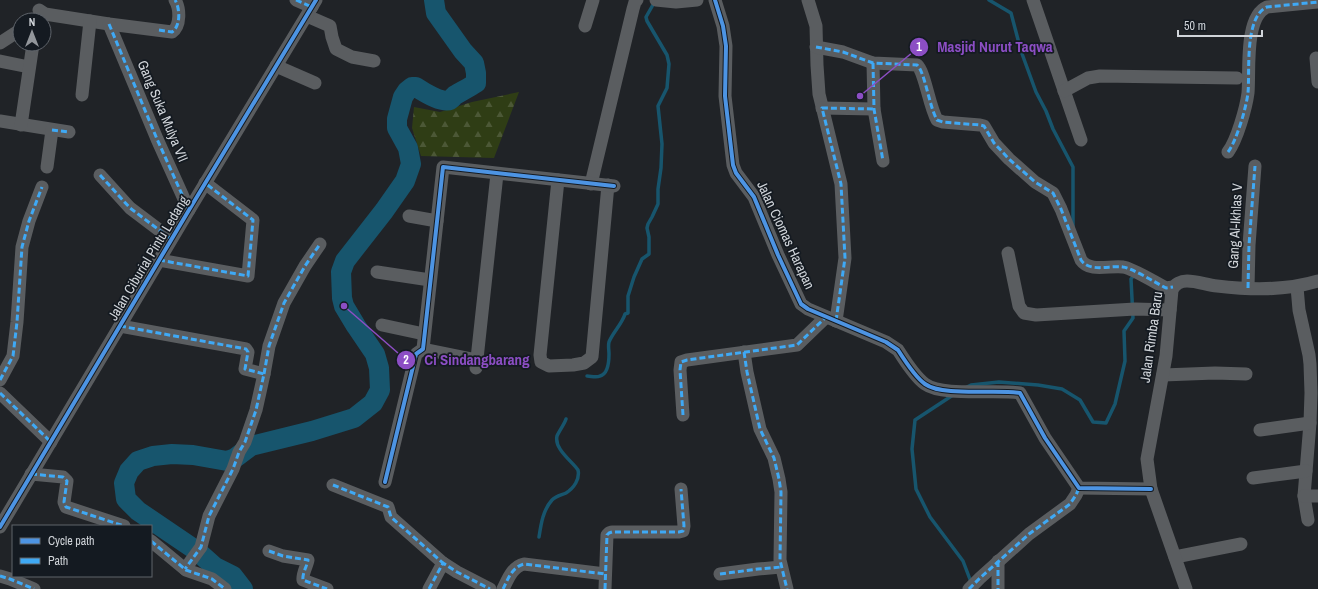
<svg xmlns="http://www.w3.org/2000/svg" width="1318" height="589" viewBox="0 0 1318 589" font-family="'Archivo Narrow',sans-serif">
  <defs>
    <pattern id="forest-firs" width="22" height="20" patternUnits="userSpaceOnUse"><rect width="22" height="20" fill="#2f3d15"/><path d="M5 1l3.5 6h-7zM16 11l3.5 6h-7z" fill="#4c5836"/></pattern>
  </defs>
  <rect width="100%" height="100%" fill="#202327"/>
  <path fill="url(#forest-firs)" d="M519,92L494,158L421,156L412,128L414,107L440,112L472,102Z"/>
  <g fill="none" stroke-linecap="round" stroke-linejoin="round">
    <g stroke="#17556d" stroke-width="3.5">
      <path d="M989,0L1011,13L1021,51L1036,92L1046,111L1053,129L1073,167V226"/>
      <path d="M587,376C591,376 596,378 600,376C608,374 609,362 609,354C609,350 608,346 609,342C613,332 622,324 625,314L628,313V296L634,277L642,259L649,254V237L647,228L648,224L652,217L658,204V189L661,168L662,144L658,106L667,88L669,64L667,55L647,21L646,17L654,3"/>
      <path d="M967,387L971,385L999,382L1038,385L1062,389L1080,400L1093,422L1106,423L1115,404L1125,361L1124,331L1133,318L1131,279L1135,274"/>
      <path d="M953,395L915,420L912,449L916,489L930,517L963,561L971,582"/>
      <path d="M539,537C541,524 543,510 552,500C556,496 562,495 566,493C574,488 580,479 578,470C572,461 554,449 557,436C559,431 564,425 566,419"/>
    </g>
    <path stroke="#17556d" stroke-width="20" d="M243,589L233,576L215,567L197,551L138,511L126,499L124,483L129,471L138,461L153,456L172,454L193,455L227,461L235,458L251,446L312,431L354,418L373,403L380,390L379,368L375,354L356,326L344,306L342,298L341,272L345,261L384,211L405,181L411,164L408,148L397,128V119L403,97L407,91L412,87H416C422,91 442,104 450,100C453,98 454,95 457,94C464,90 470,87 476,83V73L474,63L463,51L436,13L434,0"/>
    <g stroke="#5a5d60" stroke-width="13">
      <path d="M296,0L312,7"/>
      <path d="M656,0L676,2L697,0"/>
      <path d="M715,0L723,26L726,46L725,96L733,165L736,173L754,197L778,255L801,304L808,309L886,342L898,350C905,361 915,377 925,384C943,397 996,389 1020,393L1045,438L1079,488L1151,489"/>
      <path d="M808,0L816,26L817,65L819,94L841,184L845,258L836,321"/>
      <path d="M1033,0L1081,140"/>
      <path d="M39,10L45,14L109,24L172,32C181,26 180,8 175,0"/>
      <path d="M307,16L330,26L332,37L336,49L352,57L374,61"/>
      <path d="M109,24L157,139L189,210"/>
      <path d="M585,26L593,0"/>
      <path d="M0,43L20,30"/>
      <path d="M816,47L843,52L873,63L917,65C925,72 929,106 937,120L943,122L980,125L984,126L994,143L1009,159L1035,182L1053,193L1061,209L1081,260C1090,273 1110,265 1123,267C1132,268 1156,283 1166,288L1173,287"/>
      <path d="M1316,58L1318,82"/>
      <path d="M0,61L29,67"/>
      <path d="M873,63L874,109L883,161"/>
      <path d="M276,66L315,83"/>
      <path d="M1064,91L1088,78L1100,76L1237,78"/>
      <path d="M82,95L90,21"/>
      <path d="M822,108L874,109"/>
      <path d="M0,121L69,132"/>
      <path d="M21,125L33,44"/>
      <path d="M1228,152C1237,140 1246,108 1248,93C1250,72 1244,17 1267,7L1318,2"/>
      <path d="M47,167L52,130"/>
      <path d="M100,175L130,208L171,239"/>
      <path d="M558,180L540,355L541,362L549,366L573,365L584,363L592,357L608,185"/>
      <path d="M591,184L633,9L635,2L637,0"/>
      <path d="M409,216L437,221"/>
      <path d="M1008,253L1019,306L1024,313L1036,315L1135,309L1170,310"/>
      <path d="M159,260L248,276L253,220L205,183"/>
      <path d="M377,272L430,280"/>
      <path d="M1297,287L1299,310L1309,355L1310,364L1311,393L1310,423L1304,496L1308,520"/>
      <path d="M1248,288L1249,245L1255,166"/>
      <path d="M382,325L424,334"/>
      <path d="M120,326L246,349L248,352L245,369L264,374L256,410L245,442L239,452L233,469L209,516L201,547L185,569"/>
      <path d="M423,349L477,360"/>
      <path d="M744,352L747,372L760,429L774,458L779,479L781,492L780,560L787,589"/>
      <path d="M476,368L497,174"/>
      <path d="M264,374L269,346L284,303L305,266L320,244"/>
      <path d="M1163,375L1215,373L1246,374"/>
      <path d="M0,380L13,356L17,322L22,247L29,221L42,187"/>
      <path d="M0,393L51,442"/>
      <path d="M683,415L680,370L681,362L687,360L797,345L826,317"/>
      <path d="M1260,430L1310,423"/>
      <path d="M31,474L63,477L67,481L64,502L66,507L124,526"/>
      <path d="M1253,478L1306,471"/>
      <path d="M385,482L416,354L423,349L443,167L614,186"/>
      <path d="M333,485L388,507L391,517L443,563"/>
      <path d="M1304,496H1318"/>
      <path d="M0,527L189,210L316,0"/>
      <path d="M151,541L186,570L212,579L225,589"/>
      <path d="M269,551L283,556L308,560C307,566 302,574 303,580L327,589"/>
      <path d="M1175,557L1241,544"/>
      <path d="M998,561V589"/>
      <path d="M720,574L758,569L781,567"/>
      <path d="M0,576L10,579L34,589"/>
      <path d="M429,589L443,563L457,572L490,589"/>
      <path d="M503,589C508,579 512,567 524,564L605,574"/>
      <path d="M605,589L607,535L609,533L612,532H679L683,531L684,526L681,489"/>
      <path d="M969,589L980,578L1029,534L1070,504L1076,495L1079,488"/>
      <path d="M1186,589L1151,489L1147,459L1166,356L1172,290C1175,284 1181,281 1187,281C1197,281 1207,285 1217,286C1251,290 1285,291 1318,281"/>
    </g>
    <g stroke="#3fa9f5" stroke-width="3" stroke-dasharray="6 3" stroke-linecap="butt">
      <path d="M296,0L312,7"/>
      <path d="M109,24L157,139L189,210"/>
      <path d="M159,30L172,32C181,26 180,8 175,0"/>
      <path d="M816,47L843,52L873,63L917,65C925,72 929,106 937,120L943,122L980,125L984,126L994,143L1009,159L1035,182L1053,193L1061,209L1081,260C1090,273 1110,265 1123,267C1132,268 1156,283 1166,288L1173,287"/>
      <path d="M873,63L874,109L883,161"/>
      <path d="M52,130L69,132"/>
      <path d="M1228,152C1237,140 1246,108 1248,93C1250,72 1244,17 1267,7L1318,2"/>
      <path d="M100,175L130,208L171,239"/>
      <path d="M159,260L248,276L253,220L205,183"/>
      <path d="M1248,288L1249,245L1255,166"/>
      <path d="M836,321L845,258L841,184L822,108L874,109"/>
      <path d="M120,326L246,349L248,352L245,369L264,374L256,410L245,442L239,452L233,469L209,516L201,547L185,569"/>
      <path d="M744,352L747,372L760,429L774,458L779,479L781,492L780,560L787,589"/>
      <path d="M264,374L269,346L284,303L305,266L320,244"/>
      <path d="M0,380L13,356L17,322L22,247L29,221L42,187"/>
      <path d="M0,393L51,442"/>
      <path d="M683,415L680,370L681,362L687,360L797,345L826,317"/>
      <path d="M31,474L63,477L67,481L64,502L66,507L124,526"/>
      <path d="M333,485L388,507L391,517L443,563"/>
      <path d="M151,541L186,570L212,579L225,589"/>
      <path d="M269,551L283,556L308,560C307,566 302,574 303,580L327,589"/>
      <path d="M998,561V589"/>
      <path d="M720,574L758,569L781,567"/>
      <path d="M0,576L10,579L34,589"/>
      <path d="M429,589L443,563L457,572L490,589"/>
      <path d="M503,589C508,579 512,567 524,564L605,574"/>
      <path d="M605,589L607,535L609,533L612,532H679L683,531L684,526L681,489"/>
      <path d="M969,589L980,578L1029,534L1070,504L1076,495L1079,488"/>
    </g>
    <defs>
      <g id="cycleway">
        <path d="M715,0L723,26L726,46L725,96L733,165L736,173L754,197L778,255L801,304L808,309L886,342L898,350C905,361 915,377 925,384C943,397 996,389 1020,393L1045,438L1079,488L1151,489"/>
        <path d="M385,482L416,354L423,349L443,167L614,186"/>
        <path d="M0,527L189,210L316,0"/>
      </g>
    </defs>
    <use href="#cycleway" stroke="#141a21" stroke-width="6"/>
    <use href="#cycleway" stroke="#4d94e3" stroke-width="4"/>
  </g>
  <g text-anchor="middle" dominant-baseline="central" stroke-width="3.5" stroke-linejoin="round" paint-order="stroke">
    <g font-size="14" fill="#d0d4d9" stroke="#141a21">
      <text transform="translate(163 111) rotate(67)">Gang Suka Mulya VII</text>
      <text transform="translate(1235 226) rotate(-87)">Gang Al-Ikhlas V</text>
      <text transform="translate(786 235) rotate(65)">Jalan Ciomas Harapan</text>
      <text transform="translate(148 258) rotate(-59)">Jalan Ciburial Pintu Ledang</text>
      <text transform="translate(1151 337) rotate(-82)">Jalan Rimba Baru</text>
    </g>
  </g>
  <path fill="none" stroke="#8c4ec4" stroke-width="1.5" d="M860 96L919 47M344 306L406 360"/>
  <g fill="#8c4ec4" stroke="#141a21" stroke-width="1.5">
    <circle cx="860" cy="96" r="4"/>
    <circle cx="344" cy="306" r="4"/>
    <circle cx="919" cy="47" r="10"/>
    <circle cx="406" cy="360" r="10"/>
  </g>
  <g font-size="12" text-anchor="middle" font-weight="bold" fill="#fff">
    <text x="919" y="51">1</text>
    <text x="406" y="364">2</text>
  </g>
  <g font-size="15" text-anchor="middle" font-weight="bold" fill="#8c4ec4" stroke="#141a21" stroke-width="3.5" stroke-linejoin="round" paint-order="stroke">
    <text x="995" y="52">Masjid Nurut Taqwa</text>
    <text x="477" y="365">Ci Sindangbarang</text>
  </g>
  <rect x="12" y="525" width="140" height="52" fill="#141a21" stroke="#5f646b"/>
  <rect x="20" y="538" width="20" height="6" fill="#4d94e3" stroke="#5f646b"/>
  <text x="48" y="545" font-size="12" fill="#d0d4d9">Cycle path</text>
  <rect x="20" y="558" width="20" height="6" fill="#3fa9f5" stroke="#5f646b"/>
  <text x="48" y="565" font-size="12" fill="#d0d4d9">Path</text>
  <g transform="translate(32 32)"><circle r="19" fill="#141a21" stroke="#5f646b"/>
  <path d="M0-3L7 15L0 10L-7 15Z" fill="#92969b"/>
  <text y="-6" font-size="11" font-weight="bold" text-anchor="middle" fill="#d0d4d9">N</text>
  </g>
  <path d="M1178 30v6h84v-6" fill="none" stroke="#d0d4d9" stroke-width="2"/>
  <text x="1184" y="30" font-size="12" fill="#d0d4d9" stroke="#141a21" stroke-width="3" paint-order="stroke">50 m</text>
</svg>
